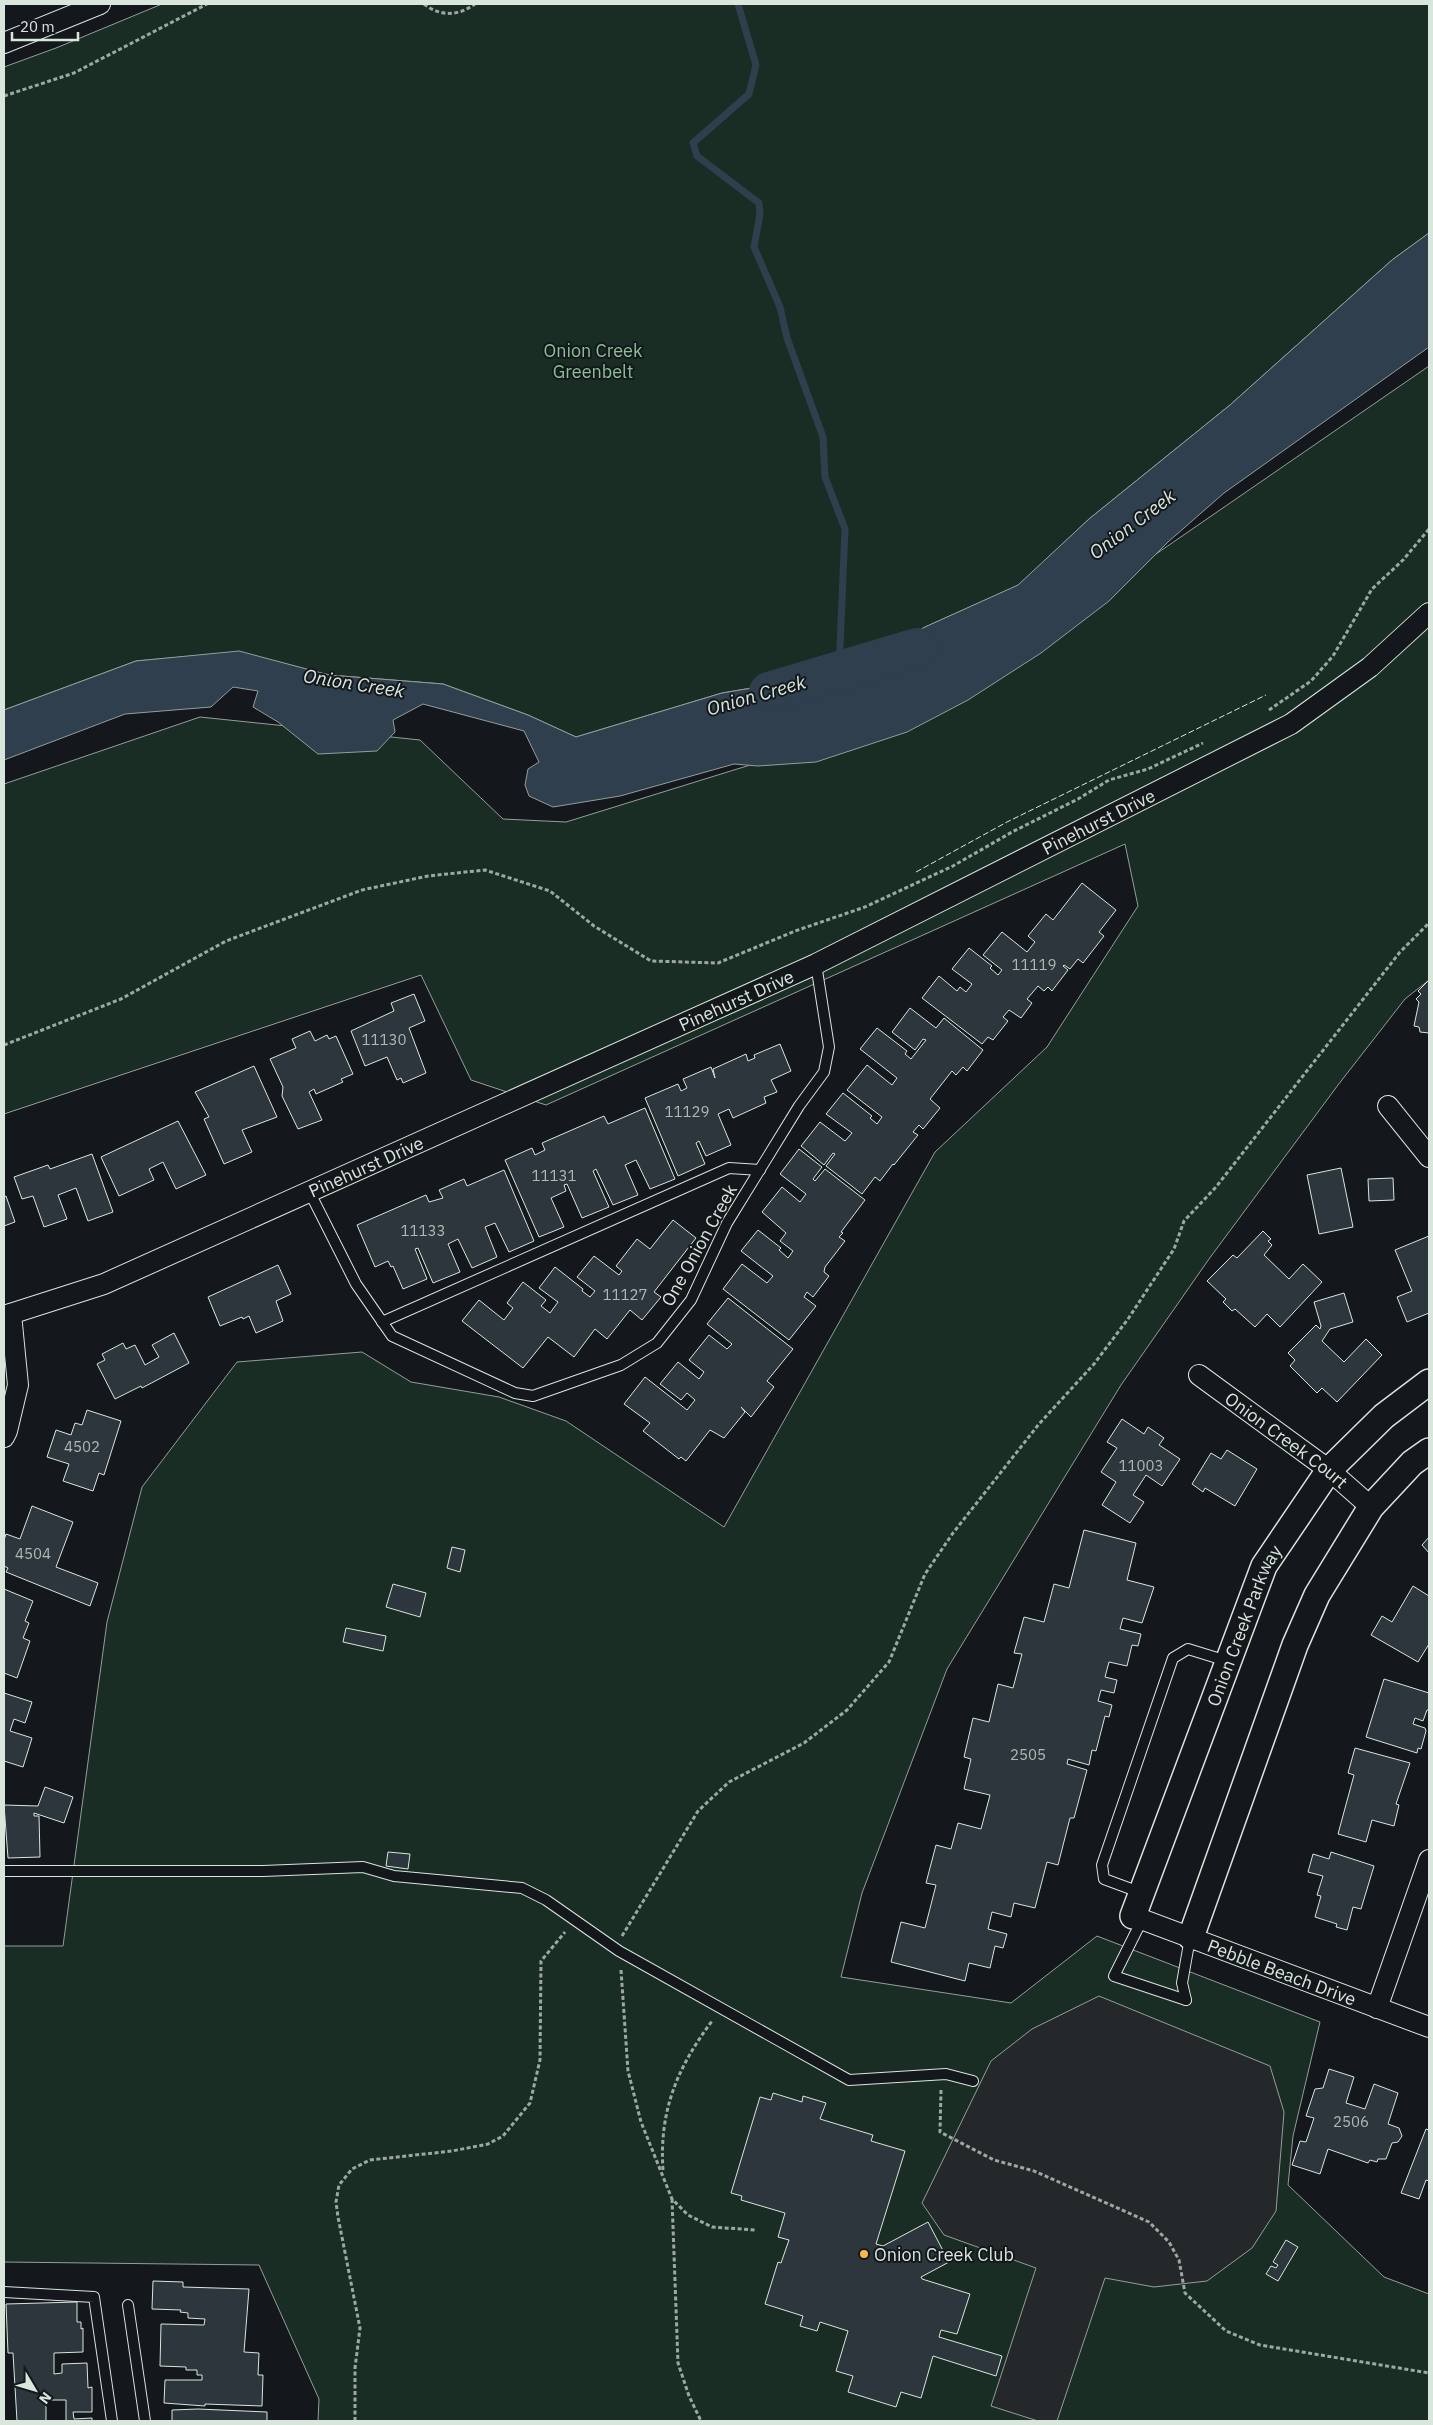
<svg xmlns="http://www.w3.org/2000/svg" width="1433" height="2425" viewBox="0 0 1433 2425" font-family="'IBM Plex Sans',sans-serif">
  <rect width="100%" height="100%" fill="#14181c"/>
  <g fill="#1a2d24" stroke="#939e99">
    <path d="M162,4H1429V233L1392,260L1230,405L1089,519L1019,585L925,627L854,671L722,693L576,737L528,715L443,684L329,675L239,652L136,661L4,710V67L56,48Z"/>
    <path d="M1429,366V980L1405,999L1338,1085L1209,1259L1121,1385L947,1669L862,1893L841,1977L1011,2003L1097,1936L1320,2022L1293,2136L1288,2185L1384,2277L1429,2294V2421H318L319,2399L259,2265L4,2262V1946H63L107,1622L142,1487L237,1362L362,1352L411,1382L499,1397L566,1421L724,1527L935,1152L1047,1047L1138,906L1125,844L546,1105L471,1080L421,975L4,1114V784L200,717L420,740L503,819L566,822L931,709Z"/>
  </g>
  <path fill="#24282b" stroke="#939e99" d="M1099,1996L1270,2066L1284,2112L1276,2211L1252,2248L1207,2281L1154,2287L1105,2278L1057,2421H1038L991,2406L1036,2268L944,2235L922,2203L991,2061L1032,2029Z"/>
  <path fill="#2f3f4d" stroke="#939e99" d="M1429,233V347L1224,493L1168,542L1109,601L1041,653L968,700L907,732L816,762L758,766L734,764L620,796L553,807L529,796L525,785L528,769L539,762L524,731L423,704L393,720L395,732L377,751L318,754L278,722L253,707L258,691L233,687L211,707L125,714L4,760V710L136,661L239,651L329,675L443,684L528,715L576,737L722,693L854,671L925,627L1018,585L1089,519L1230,405L1392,260Z"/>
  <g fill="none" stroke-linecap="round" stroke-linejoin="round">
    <path stroke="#2f3f4d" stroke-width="7" d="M738,4L756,65L749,94L693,143L697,156L759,203L760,214L754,247L780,307L787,338L823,437L825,477L845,529L839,671"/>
    <path stroke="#2f3f4d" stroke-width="40" d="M769,692L917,648"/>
  </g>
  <g fill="#2c363c" stroke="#d8e6dc">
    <path d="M1082,883L1116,910L1099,932L1104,936L1083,963L1078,959L1070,969L1064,965L1063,966L1068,970L1052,991L1048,987L1044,991L1038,986L1027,999L1032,1003L1021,1018L1009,1010L1003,1017L1008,1021L993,1040L988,1037L982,1044L922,998L939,976L957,991L960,987L966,992L972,984L952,969L969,948L992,966L990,968L998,975L1002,970L983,955L1002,932L1027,952L1035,942L1028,936L1046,914L1053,920Z"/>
    <path d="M1429,980V1033L1420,1032L1419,1027L1414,1026L1419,1002L1416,999L1421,994L1418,991Z"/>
    <path d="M414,994L425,1021L409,1028L426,1073L403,1083L401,1078L397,1080L387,1057L365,1066L351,1031L394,1011L391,1003Z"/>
    <path d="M910,1008L936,1028L944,1018L983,1050L967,1071L963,1067L956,1075L952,1071L930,1099L940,1108L923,1129L919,1125L913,1132L918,1135L894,1165L893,1164L880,1181L875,1177L862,1194L826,1166L835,1154L833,1153L824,1165L801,1146L820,1122L845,1141L852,1133L826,1114L843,1093L872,1116L870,1118L877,1124L882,1117L847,1090L867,1065L892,1085L897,1078L860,1049L877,1028L907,1051L905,1054L911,1059L926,1040L923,1039L915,1050L892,1032Z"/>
    <path d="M310,1031L315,1041L327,1035L329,1039L336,1036L353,1074L341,1079L343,1082L316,1094L314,1089L309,1092L322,1120L298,1129L282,1096L283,1087L270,1059L296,1048L292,1039Z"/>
    <path d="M780,1044L791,1071L771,1080L777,1092L764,1097L766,1103L733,1118L729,1109L718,1114L731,1145L706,1156L699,1141L696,1143L705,1164L678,1176L645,1098L678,1084L681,1091L687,1088L683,1079L711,1067L715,1078L713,1069L746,1054L748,1061L755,1058L754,1055Z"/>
    <path d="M254,1066L277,1117L242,1130L252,1152L224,1164L204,1119L209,1117L195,1092Z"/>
    <path d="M645,1108L675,1179L650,1189L636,1160L625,1165L638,1195L613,1205L596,1169L593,1171L609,1207L582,1218L567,1184L564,1185L566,1191L551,1198L564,1227L539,1237L505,1160L532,1148L535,1155L545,1150L542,1143L604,1116L608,1124Z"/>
    <path d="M178,1121L206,1175L176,1189L163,1162L149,1169L154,1180L119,1196L101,1157Z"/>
    <path d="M799,1149L822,1167L813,1179L815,1181L825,1169L865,1200L841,1232L843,1233L839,1237L845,1241L825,1267L824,1272L829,1276L813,1297L807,1292L804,1297L816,1306L789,1340L723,1289L742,1264L767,1283L773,1276L741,1251L758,1230L781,1248L779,1250L788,1258L793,1251L780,1241L786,1233L762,1212L782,1187L800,1202L806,1194L780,1174Z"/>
    <path d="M92,1154L113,1212L88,1221L76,1188L58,1195L67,1219L44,1227L33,1196L22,1199L14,1177L48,1165L50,1169Z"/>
    <path d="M1341,1168L1353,1227L1319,1234L1307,1175Z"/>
    <path d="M504,1170L534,1241L509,1252L495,1223L485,1227L497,1257L472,1268L458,1239L448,1244L460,1272L433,1283L418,1248L415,1249L427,1279L403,1289L393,1266L391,1267L388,1261L375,1267L357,1225L426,1195L429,1202L443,1198L439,1190L464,1179L467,1186Z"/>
    <path d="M1393,1178L1394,1200L1369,1201L1368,1179Z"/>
    <path d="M6,1196L15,1222L4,1226V1197Z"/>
    <path d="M673,1220L696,1238L654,1292L661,1297L642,1320L630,1310L607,1339L595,1329L574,1357L548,1337L523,1368L462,1321L479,1300L504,1320L513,1308L507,1303L523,1282L546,1300L541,1306L550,1313L558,1302L539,1288L555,1267L583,1289L582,1291L590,1297L595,1291L577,1277L594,1256L619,1275L622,1271L616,1266L637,1239L650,1249Z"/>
    <path d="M1263,1231L1271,1239L1268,1241L1272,1245L1264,1255L1289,1279L1303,1264L1322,1282L1280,1327L1267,1314L1255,1327L1235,1309L1232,1311L1223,1302L1226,1299L1207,1281L1233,1255L1237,1258Z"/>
    <path d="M1429,1236V1313L1407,1322L1397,1297L1412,1291L1395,1250Z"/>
    <path d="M278,1265L291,1294L276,1301L283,1321L256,1333L249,1316L243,1319L242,1317L220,1326L208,1297Z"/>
    <path d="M1344,1293L1353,1322L1330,1329L1322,1341L1344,1362L1366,1339L1382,1355L1337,1402L1322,1388L1317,1393L1290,1366L1295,1360L1288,1353L1316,1325L1320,1329L1321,1326L1314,1302Z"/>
    <path d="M728,1298L793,1349L767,1381L774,1387L751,1417L741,1407L745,1412L724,1438L710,1430L686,1461L681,1457L679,1459L643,1431L650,1423L624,1404L645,1377L687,1410L695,1400L687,1393L681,1400L660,1384L678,1362L699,1379L704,1372L689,1360L709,1335L727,1349L732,1344L707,1324Z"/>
    <path d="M174,1333L189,1363L142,1388L141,1386L115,1399L97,1364L105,1360L102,1354L123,1343L126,1349L135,1345L145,1365L159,1357L152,1345Z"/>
    <path d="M87,1410L121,1421L104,1475L99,1473L93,1491L63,1481L69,1464L47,1457L56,1430L71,1435L75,1423L82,1425Z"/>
    <path d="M1122,1419L1144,1434L1148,1427L1164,1438L1159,1445L1180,1459L1162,1486L1146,1475L1133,1495L1144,1502L1130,1523L1102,1505L1116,1482L1101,1472L1117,1448L1107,1442Z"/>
    <path d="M1227,1450L1257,1469L1235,1506L1205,1488L1203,1492L1192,1484L1211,1453L1221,1459Z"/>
    <path d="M32,1506L73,1522L56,1567L98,1583L90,1606L6,1572L8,1568L4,1566V1540L6,1534L20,1539Z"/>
    <path d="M1084,1530L1136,1543L1127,1580L1154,1587L1142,1623L1123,1618L1120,1629L1141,1634L1138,1646L1132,1645L1127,1666L1109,1662L1105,1677L1117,1680L1114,1693L1101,1690L1098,1701L1112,1705L1109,1717L1105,1716L1096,1751L1092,1750L1089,1765L1068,1759L1067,1764L1087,1770L1074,1818H1070L1058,1865L1047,1862L1035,1908L1014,1903L1011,1917L992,1912L988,1929L1007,1934L1003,1948L995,1946L990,1968L969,1963L965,1981L891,1962L901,1922L925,1928L936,1885L926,1883L936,1845L951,1849L958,1823L981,1829L990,1795L964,1789L971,1759L964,1757L973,1718L989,1722L998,1684L1013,1688L1022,1654L1014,1653L1024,1617L1044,1622L1054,1584L1069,1588Z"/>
    <path d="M1429,1537V1553L1422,1545Z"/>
    <path d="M452,1547L465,1550L460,1572L447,1568Z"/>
    <path d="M393,1584L426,1593L420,1617L386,1607Z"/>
    <path d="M1413,1586L1429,1596V1644L1418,1662L1371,1635L1382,1616L1392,1622Z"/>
    <path d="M4,1589L33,1601L25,1621L29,1623L23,1638L30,1641L17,1678L4,1673Z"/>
    <path d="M346,1628L386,1636L383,1651L343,1642Z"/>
    <path d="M1384,1679L1429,1693V1710H1427L1423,1721L1415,1718L1413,1724L1425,1728L1426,1731L1421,1749L1418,1748L1417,1753L1366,1737Z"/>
    <path d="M4,1693L32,1702L25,1723L14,1719L10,1731L32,1738L23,1767L4,1761Z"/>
    <path d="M1355,1748L1410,1763L1396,1804L1399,1805L1394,1826L1372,1820L1366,1842L1338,1834L1354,1775L1348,1773Z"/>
    <path d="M45,1787L73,1797L64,1823L34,1813V1816H39L40,1857L8,1858L4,1805L38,1806Z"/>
    <path d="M388,1852L410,1854L408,1869L386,1866Z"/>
    <path d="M1331,1852L1374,1866L1361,1909L1353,1907L1347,1930L1336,1927L1337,1924L1315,1917L1321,1896L1317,1895L1323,1876L1308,1872L1313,1854L1329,1859Z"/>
    <path d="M1329,2069L1354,2077L1346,2103L1365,2109L1374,2084L1398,2093L1388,2124L1399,2128L1402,2136L1398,2142L1392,2143L1386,2159H1378L1377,2162L1370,2160L1368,2163L1328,2149L1320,2174L1292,2165L1300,2141L1306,2142L1314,2118L1306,2116L1315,2089L1323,2088Z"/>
    <path d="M773,2093L802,2102L803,2096L826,2103L820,2119L873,2135L871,2141L905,2151L876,2244L883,2246L928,2222L949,2262L921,2277L922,2279L970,2294L957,2334L941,2330L939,2337L1002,2356L996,2376L933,2356L921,2398L901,2392L896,2407L848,2392L853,2376L836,2371L848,2331L820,2322L817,2331L800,2326L803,2316L765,2304L778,2262L781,2263L789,2240L778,2237L785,2213L741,2200L742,2196L731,2193L760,2097L771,2100Z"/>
    <path d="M1426,2129L1429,2130V2181L1426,2180L1419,2199L1401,2193Z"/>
    <path d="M1286,2240L1298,2247L1278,2281L1266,2274L1271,2266L1276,2268L1278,2265L1273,2262Z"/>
    <path d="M153,2281L183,2282V2287L249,2289L244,2352L259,2353L258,2375H263L262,2406L205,2404V2406L164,2403L165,2380H202V2375H197V2370H186V2367L160,2366L161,2324L204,2325L205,2319L188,2318V2313L180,2312L181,2310L152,2309Z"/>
    <path d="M77,2302V2322H81V2329L83,2328V2352L54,2353V2374L62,2373V2364L87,2363L88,2388L92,2387V2412H73L74,2419L92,2418V2421H66V2400H46V2421H17L13,2353H8L6,2304Z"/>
    <path d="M198,2409L267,2412V2421H172V2410Z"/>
  </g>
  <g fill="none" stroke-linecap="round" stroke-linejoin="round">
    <defs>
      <g id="service">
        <path d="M310,1193L356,1284L392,1336L515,1393L533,1396L621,1365L657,1343L691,1300L727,1223L799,1106L824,1072L829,1047L816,964"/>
        <path d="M382,1322L729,1168L760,1170"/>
        <path d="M4,1871H263L363,1867L394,1876L522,1888L546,1900L619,1951L849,2080L946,2074L973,2081"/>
        <path d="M1142,1893L1104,1879L1102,1865L1173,1658L1188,1649L1227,1661"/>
        <path d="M1142,1920L1114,1976L1186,2000"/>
        <path d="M1186,2000L1182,1983L1190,1938"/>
        <path d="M4,2292L94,2297L112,2421"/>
        <path d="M128,2305L145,2421"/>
      </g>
      <g id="minor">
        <path d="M4,43L100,4"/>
        <path d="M1388,1106L1429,1157"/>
        <path id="s1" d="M4,1316L104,1284L816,964L1291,724L1370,667L1429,613"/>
        <path id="s2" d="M1199,1375L1329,1470L1371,1507"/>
        <path d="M4,1437L7,1431L18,1385L11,1314"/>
        <path id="s3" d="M1133,1916L1429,2027"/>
        <path d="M1377,2008L1429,1860"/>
      </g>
      <g id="tertiary">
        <path id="s4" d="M1133,1916L1264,1566L1329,1470L1384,1416L1429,1382"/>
        <path d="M1191,1937L1295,1645L1317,1595L1371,1507L1412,1463L1429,1451"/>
      </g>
    </defs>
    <use href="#service" stroke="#d8e6dc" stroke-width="12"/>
    <use href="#minor" stroke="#d8e6dc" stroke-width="22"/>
    <use href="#tertiary" stroke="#d8e6dc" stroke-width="28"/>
    <g stroke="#9da8a2" stroke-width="3" stroke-dasharray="4 2.5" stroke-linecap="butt">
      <path d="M424,4C441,17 458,16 475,4"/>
      <path d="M4,96L74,73L207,4"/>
      <path d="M1269,710L1311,681L1333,656L1372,589L1403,560L1429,529"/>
      <path d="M4,1045L121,999L226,941L362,890L428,876L485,870L550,891L594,926L651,961L718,963L795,931L865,907L953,866L1012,832L1078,799L1109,780L1148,769L1203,743"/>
      <path d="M622,1936L698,1811L729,1782L804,1743L847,1710L889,1662L925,1574L953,1533L1039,1424L1094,1364L1128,1319L1174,1249L1184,1221L1216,1187L1400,952L1429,923"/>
      <path d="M621,1970L628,2071L641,2122L672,2199L688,2215L712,2227L755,2230"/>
      <path d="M941,2090L940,2132L994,2160L1034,2171L1149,2222L1169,2242L1179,2260L1185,2293L1226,2331L1260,2345L1429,2373"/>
      <path d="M663,2170C659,2111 677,2068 712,2021"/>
      <path d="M672,2199L678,2363L689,2396L701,2421"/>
      <path d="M355,2421V2368L360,2328L338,2217L336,2202L339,2185L352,2169L370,2160L452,2151L488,2144L503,2136L530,2103L540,2060L541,1961L565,1932"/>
    </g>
    <use href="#service" stroke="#14181c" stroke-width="10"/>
    <use href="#minor" stroke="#14181c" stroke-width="20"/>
    <use href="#tertiary" stroke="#14181c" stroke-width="25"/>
    <path stroke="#d8e6dc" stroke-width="1" stroke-dasharray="6 2.5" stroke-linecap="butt" d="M916,872L1007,822L1266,695"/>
  </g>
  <circle fill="#ffb74d" stroke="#14181c" stroke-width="2" cx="864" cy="2254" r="5"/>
  <g text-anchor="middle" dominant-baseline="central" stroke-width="4" stroke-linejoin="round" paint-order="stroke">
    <g font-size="15" fill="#adbab4">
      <text x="1034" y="964">11119</text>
      <text x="384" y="1039">11130</text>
      <text x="687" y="1111">11129</text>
      <text x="554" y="1175">11131</text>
      <text x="423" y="1230">11133</text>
      <text x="625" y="1294">11127</text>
      <text x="82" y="1446">4502</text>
      <text x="1141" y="1465">11003</text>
      <text x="33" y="1553">4504</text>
      <text x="1028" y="1754">2505</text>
      <text x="1351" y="2121">2506</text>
    </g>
    <g font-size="18" fill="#8ac095" stroke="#14181c">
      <text x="593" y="350">Onion Creek<tspan x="593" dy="21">Greenbelt</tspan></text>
    </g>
    <g font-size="18" fill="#d8e6dc" stroke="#14181c">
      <text stroke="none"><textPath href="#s1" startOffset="1202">Pinehurst Drive</textPath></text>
      <text stroke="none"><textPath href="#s1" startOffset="798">Pinehurst Drive</textPath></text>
      <text stroke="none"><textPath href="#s1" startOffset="392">Pinehurst Drive</textPath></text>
      <text transform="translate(699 1245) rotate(-61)">One Onion Creek</text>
      <text stroke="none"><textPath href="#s2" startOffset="109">Onion Creek Court</textPath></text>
      <text stroke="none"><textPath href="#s4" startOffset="311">Onion Creek Parkway</textPath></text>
      <text stroke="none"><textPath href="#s3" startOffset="159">Pebble Beach Drive</textPath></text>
    </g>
    <g font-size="18" fill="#d8e6dc" stroke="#14181c" text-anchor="start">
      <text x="874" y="2254">Onion Creek Club</text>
    </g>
    <g font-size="19" font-style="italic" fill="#d8e6dc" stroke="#14181c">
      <text transform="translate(1132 524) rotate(-37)">Onion Creek</text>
      <text transform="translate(354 683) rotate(9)">Onion Creek</text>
      <text transform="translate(756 695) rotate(-16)">Onion Creek</text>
    </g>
  </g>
  <rect width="1433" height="2425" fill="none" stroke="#d8e6dc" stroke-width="10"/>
  <g transform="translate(35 2390) rotate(128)" stroke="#14181c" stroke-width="4" paint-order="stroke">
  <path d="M0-4L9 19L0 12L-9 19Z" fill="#d8e6dc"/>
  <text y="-8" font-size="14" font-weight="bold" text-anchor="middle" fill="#d8e6dc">N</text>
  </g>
  <path d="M12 32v8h66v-8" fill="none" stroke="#d8e6dc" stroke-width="2.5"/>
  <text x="20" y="32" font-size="15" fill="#d8e6dc" stroke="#14181c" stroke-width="4" paint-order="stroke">20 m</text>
</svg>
